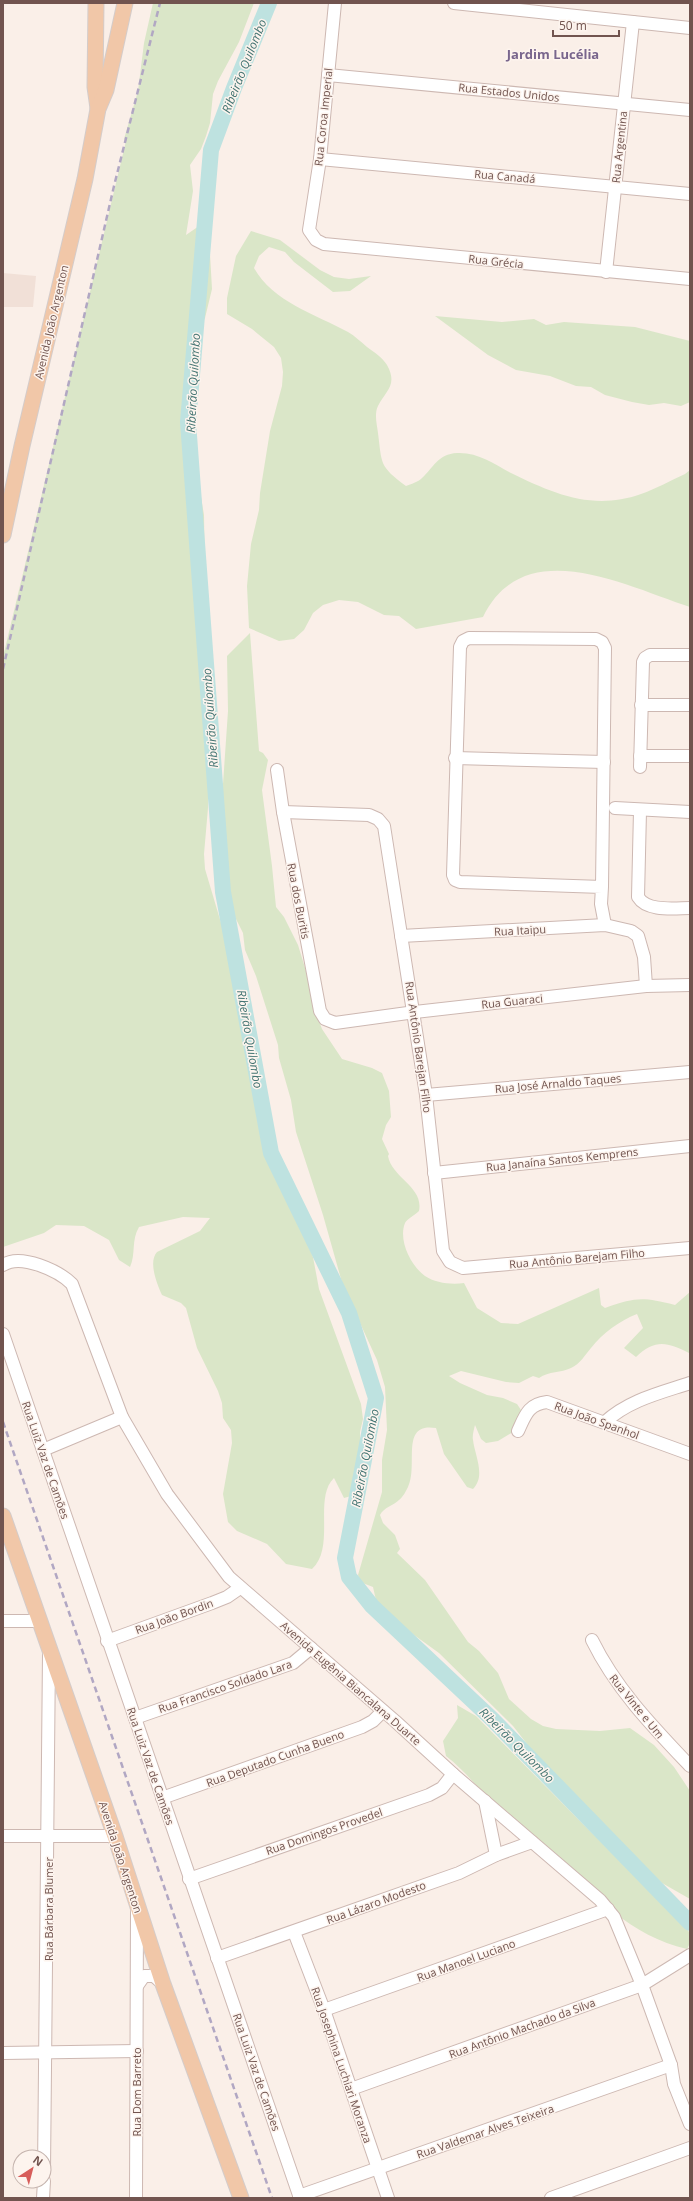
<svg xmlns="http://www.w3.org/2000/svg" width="693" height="2201" viewBox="0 0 693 2201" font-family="'Open Sans',sans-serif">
  <rect width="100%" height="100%" fill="#faefe8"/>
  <path fill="#f1e0d7" d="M3,273L36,276L33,307H3Z"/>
  <g fill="#dae6c8">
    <path d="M153,3H254L239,42L218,81L213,94L210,123L206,136L201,149L190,165L193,191L186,235L199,226L206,230L209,237L212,289L205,318L195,338L191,369L192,443L204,515L205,584L212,665L209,688L208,808L204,854L205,869L224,933L231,945L238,988L261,1077L263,1105L277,1174L313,1257L319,1289L361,1404L363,1419L360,1432V1497L358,1494L344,1498L334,1478C313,1498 336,1547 312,1569L286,1564L267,1544L237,1531L228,1522L223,1494L232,1443L231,1430L223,1418L222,1403L218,1391L197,1348L186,1308L181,1303L162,1295C157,1284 148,1262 157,1252L200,1231L210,1218L183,1217L139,1227C131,1240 136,1254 130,1267L119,1260L109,1240L84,1226L56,1225L44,1233L3,1247V657L126,141L124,139L138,91L144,43Z"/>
    <path d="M251,231L280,240L320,270L334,277L349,279L371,276L350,291L333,292L294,262L285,252L269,247L259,256L254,268C273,302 315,314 348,332C355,336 361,342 367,347C374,352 383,358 387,365C398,385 386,390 378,406C374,414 377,425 378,433C382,464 379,466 406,486C411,484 418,482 422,478C434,467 438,454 457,453C478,452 494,464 511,473C554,494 593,511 641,494C656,489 671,480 685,474L690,470V607C626,586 524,532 483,617L416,629L399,616L384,615L358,602L339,600L323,605L313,613L304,630L294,639L279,641L249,628L247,586L251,544L259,510L260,493L270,431L282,386L283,372L281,358L274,347L252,329L227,314V298L236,256Z"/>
    <path d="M435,316L502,322L534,319L546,325L564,322L635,327L690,341V402L681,406L664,403L649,405L632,402L605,395L591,387L576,386L550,376L516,370L488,355Z"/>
    <path d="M250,633L259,751L263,753L268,760L262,790L272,866L276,907L284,917L298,945L306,971L313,1005L322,1029L342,1059L372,1068L382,1073L389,1091L391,1117L386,1125L382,1139L389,1154L388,1156C392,1178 424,1187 419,1211C415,1215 407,1219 405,1223C398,1240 411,1266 425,1276C435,1283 452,1285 464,1283L477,1308L501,1323L518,1324L599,1288L601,1305L605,1308C637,1297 642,1297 675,1305L690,1292L689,1353C667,1342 655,1339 636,1357L624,1348L643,1328L637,1314C619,1321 603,1333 591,1348C585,1355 580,1364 571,1368C561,1373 549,1371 539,1378L533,1376L519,1383L506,1382L461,1371L449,1376L460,1383L487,1395L503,1398L517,1404L525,1416L521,1427L498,1441L486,1443L481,1439L475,1425C474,1429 472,1436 473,1440C475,1456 486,1476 473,1489L467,1487L444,1454L436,1428C399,1422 419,1465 408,1487C406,1491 403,1497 399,1500C393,1506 384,1507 380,1515L383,1523L395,1535L400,1549L397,1553L425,1580L468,1642L479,1651L498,1673L509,1699L531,1719L543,1726L556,1729L600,1731L630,1728L654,1745L674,1767L690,1791V1899L662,1883L587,1811L552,1785L544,1774L531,1749L513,1726L439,1653L378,1609L373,1587L360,1582L358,1575L382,1492V1460L387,1430L385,1387L377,1360L343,1286L323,1215L296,1132L291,1100L279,1058L278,1045L256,976L245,950L243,933L226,899L219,863V797L223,784L228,711L227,656Z"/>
    <path d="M457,1705L476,1716L684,1926L690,1933V1943L687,1949C631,1936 594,1896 553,1858C532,1838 509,1819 489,1798C474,1784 462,1768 446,1756L443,1741L458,1718Z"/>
  </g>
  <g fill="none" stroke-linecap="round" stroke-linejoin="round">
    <path stroke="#bee2e0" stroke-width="16" d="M269,3L234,88L211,150L188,422L223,892L271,1153L349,1313L376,1398L345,1558L349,1577L372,1606L492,1719L690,1923"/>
    <defs>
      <g id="minor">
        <path d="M335,3L320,159L309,230L316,240L324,244L690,279"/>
        <path d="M454,3L690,28"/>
        <path d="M328,75L690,110"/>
        <path d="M320,159L690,194"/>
        <path d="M606,272L633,22"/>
        <path d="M641,705H690"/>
        <path d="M640,756H690"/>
        <path d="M455,758L604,762"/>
        <path d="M640,767L643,662L645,658L650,655H690"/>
        <path d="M277,770L283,812L320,1011L325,1019L335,1023L415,1012L646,986L690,985"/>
        <path d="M615,808L690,812"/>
        <path d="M640,811L638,897C647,912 675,908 690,908"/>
        <path d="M283,812L369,815L378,819L384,826L426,1095L443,1251L450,1262L463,1268L690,1248"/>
        <path d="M602,887L460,882L455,880L453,875L460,647L463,641L469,638L596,639L602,642L605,648L602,887L601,904L605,925"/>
        <path d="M401,936L605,925L631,931L638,936L644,957L646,986"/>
        <path d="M426,1095L690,1072"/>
        <path d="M434,1173L690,1146"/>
        <path d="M3,1265C21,1253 59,1271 72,1284L122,1417L167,1494L229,1577L395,1721L453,1774L600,1900L614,1917L642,1985L671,2065L674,2084L690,2124"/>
        <path d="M3,1334L300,2198"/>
        <path d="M605,1422C629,1400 660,1393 690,1383"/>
        <path d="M518,1431C525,1416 528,1404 547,1402L690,1454"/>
        <path d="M43,1450L122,1417"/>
        <path d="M3,1621H39"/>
        <path d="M592,1640C616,1689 653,1727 690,1766"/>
        <path d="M107,1641L212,1603L227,1597L240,1588"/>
        <path d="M135,1718L293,1663L311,1648"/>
        <path d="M162,1798L362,1727L373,1721L383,1711"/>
        <path d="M485,1801L496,1855"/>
        <path d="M3,1836H115"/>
        <path d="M189,1879L429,1795L442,1788L453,1774"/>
        <path d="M294,1932L324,2010L388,2198"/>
        <path d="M217,1958L459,1873L496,1855L532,1842"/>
        <path d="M137,1986L144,1976H154L163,1984"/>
        <path d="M324,2010L608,1909"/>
        <path d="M3,2053L137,2051"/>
        <path d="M351,2089L642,1985L690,1955"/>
        <path d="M44,2171L49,1654"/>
        <path d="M299,2196L671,2065"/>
        <path d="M43,2198L44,2181"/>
        <path d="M136,2198L137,1911"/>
        <path d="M551,2198L690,2148"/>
      </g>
      <g id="major">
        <path d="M96,3L95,87L98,108"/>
        <path d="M3,535L22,446L85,179L98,109L106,90L125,3"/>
        <path d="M3,1516L115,1836L163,1984L241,2198"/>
      </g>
    </defs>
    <use href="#minor" stroke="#cdb8b2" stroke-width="14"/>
    <use href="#major" stroke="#d4ccca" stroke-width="17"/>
    <use href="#minor" stroke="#fff" stroke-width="12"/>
    <use href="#major" stroke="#f1c7a8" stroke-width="15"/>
    <g stroke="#b1a7c3" stroke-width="2.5" stroke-dasharray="6 4" stroke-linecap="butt">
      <path d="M3,669L114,186L160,3"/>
      <path d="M3,1422L272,2198"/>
    </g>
  </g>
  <g text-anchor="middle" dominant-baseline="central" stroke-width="3" stroke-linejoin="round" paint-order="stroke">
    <g font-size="11" fill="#71544f" stroke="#fdf4ee">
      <text transform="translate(509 92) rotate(6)">Rua Estados Unidos</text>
      <text transform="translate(323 117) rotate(-84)">Rua Coroa Imperial</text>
      <text transform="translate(619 147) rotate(-84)">Rua Argentina</text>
      <text transform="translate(505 176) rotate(5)">Rua Canadá</text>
      <text transform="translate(496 261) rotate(6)">Rua Grécia</text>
      <text transform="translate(51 322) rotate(-77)">Avenida João Argenton</text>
      <text transform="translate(299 901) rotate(79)">Rua dos Buritis</text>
      <text transform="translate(520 930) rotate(-3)">Rua Itaipu</text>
      <text transform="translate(512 1001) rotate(-6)">Rua Guaraci</text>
      <text transform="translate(419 1047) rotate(82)">Rua Antônio Barejan Filho</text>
      <text transform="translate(558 1083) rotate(-5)">Rua José Arnaldo Taques</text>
      <text transform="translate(562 1159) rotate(-6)">Rua Janaína Santos Kemprens</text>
      <text transform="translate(577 1258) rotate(-5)">Rua Antônio Barejam Filho</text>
      <text transform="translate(597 1420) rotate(20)">Rua João Spanhol</text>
      <text transform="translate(46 1460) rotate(71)">Rua Luiz Vaz de Camões</text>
      <text transform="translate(174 1616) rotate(-20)">Rua João Bordin</text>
      <text transform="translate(351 1683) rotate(41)">Avenida Eugênia Biancalana Duarte</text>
      <text transform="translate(225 1686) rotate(-19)">Rua Francisco Soldado Lara</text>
      <text transform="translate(637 1706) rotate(51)">Rua Vinte e Um</text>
      <text transform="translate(275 1758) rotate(-20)">Rua Deputado Cunha Bueno</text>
      <text transform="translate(151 1766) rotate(71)">Rua Luiz Vaz de Camões</text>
      <text transform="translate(324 1831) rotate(-19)">Rua Domingos Provedel</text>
      <text transform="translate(121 1857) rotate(72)">Avenida João Argenton</text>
      <text transform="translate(376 1902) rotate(-20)">Rua Lázaro Modesto</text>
      <text transform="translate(48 1909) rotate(-90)">Rua Bárbara Blumer</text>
      <text transform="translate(466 1960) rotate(-20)">Rua Manoel Luciano</text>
      <text transform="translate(522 2028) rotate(-20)">Rua Antônio Machado da Silva</text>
      <text transform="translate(342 2065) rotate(71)">Rua Josephina Luchiari Moranza</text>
      <text transform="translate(257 2072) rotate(71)">Rua Luiz Vaz de Camões</text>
      <text transform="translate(136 2092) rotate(-90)">Rua Dom Barreto</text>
      <text transform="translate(485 2131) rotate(-19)">Rua Valdemar Alves Teixeira</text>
    </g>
    <g font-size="12" font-style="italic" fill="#447573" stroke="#fdf4ee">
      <text transform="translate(244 66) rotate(-68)">Ribeirão Quilombo</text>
      <text transform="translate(193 383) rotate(-87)">Ribeirão Quilombo</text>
      <text transform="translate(210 718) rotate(-94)">Ribeirão Quilombo</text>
      <text transform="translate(250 1039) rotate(80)">Ribeirão Quilombo</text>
      <text transform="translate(365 1458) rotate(-79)">Ribeirão Quilombo</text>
      <text transform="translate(517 1745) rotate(45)">Ribeirão Quilombo</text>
    </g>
    <g font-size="13" font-weight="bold" fill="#79668d" stroke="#fdf4ee">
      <text x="553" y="54">Jardim Lucélia</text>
    </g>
  </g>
  <rect width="693" height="2201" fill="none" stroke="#71544f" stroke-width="8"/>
  <g transform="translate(32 2169) rotate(36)"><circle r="19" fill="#fdf4ee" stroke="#c5b4ae"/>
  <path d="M0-3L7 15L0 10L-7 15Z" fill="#d75d5a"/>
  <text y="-6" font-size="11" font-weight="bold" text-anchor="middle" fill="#71544f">N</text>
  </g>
  <path d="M553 30v6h66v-6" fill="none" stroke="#71544f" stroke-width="2"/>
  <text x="559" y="30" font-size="12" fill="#71544f" stroke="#fdf4ee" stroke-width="3" paint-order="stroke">50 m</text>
</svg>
